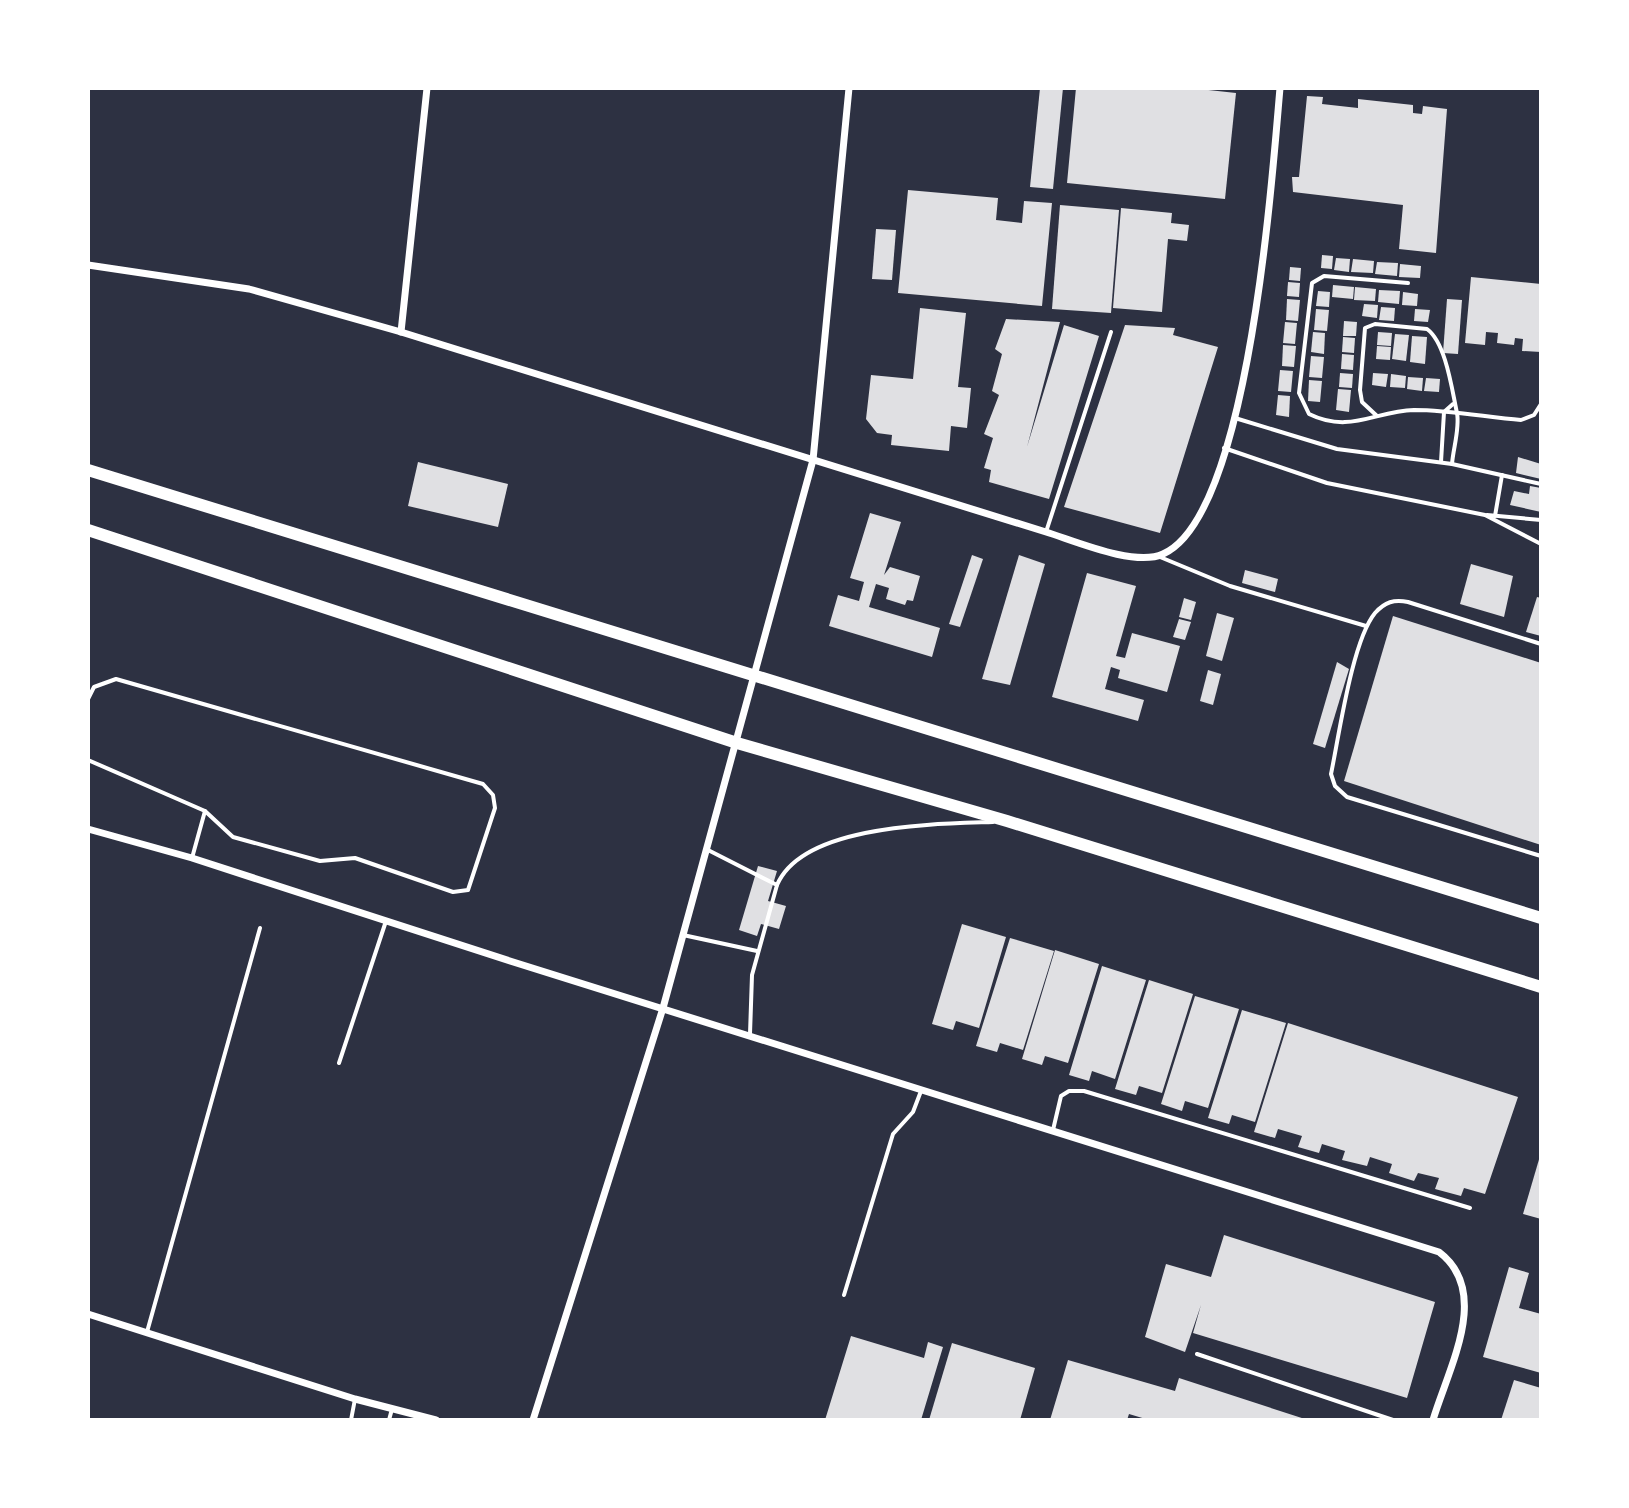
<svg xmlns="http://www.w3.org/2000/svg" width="1629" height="1508" viewBox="0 0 1629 1508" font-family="'Fira Sans Condensed',sans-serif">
  <rect width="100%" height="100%" fill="#2d3142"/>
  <g fill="#e0e0e3">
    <path d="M1040,88H1063L1053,189L1030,187Z"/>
    <path d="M1076,88H1190L1236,93L1225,199L1067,183Z"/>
    <path d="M1307,96L1323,97L1322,104L1358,108V99L1413,105V113L1422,114L1423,106L1447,109L1436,253L1399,249L1403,205L1293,192L1292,177H1299Z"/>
    <path d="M908,190L998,198L996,220L1022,223L1024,201L1052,203L1042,306L898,293Z"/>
    <path d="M1060,205L1119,210L1111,313L1052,309Z"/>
    <path d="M1121,208L1172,213L1171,223L1189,225L1187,241L1168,239L1162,312L1113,308Z"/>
    <path d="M876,229L896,230L892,280L872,279Z"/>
    <path d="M1322,255L1333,256L1332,269L1321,268Z"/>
    <path d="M1336,258L1350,259L1349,272L1334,270Z"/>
    <path d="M1353,259L1374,261L1373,273L1351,272Z"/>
    <path d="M1377,262L1398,263L1397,276L1375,274Z"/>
    <path d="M1400,264L1421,266L1420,278L1399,277Z"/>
    <path d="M1290,267L1301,268L1300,281L1289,280Z"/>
    <path d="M1471,277L1541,284V352L1522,351L1523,339L1515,338L1514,345L1497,343L1498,333L1486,332L1485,345L1465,343Z"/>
    <path d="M1288,282L1300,283L1299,297L1287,296Z"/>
    <path d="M1333,285L1354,287L1353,299L1332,297Z"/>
    <path d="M1355,287L1376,289L1375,301L1354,300Z"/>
    <path d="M1379,290L1400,291L1399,304L1378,302Z"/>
    <path d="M1318,291L1330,292L1329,307L1316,306Z"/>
    <path d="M1403,292L1418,294L1417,306L1402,305Z"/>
    <path d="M1287,299L1300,300L1298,321L1286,320Z"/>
    <path d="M1447,299L1462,300L1458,354L1443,353Z"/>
    <path d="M1364,304L1378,305L1377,318L1362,316Z"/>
    <path d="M1381,307L1395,308L1394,321L1379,320Z"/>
    <path d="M920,308L966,313L958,387L971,388L967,428L951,426L949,451L891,445L892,435L877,433L866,419L871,375L913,379Z"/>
    <path d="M1316,309L1329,310L1327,331L1314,330Z"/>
    <path d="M1415,309L1430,310L1428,322L1414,321Z"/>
    <path d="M1006,319L1060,322L1027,447L1064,325L1099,336L1049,499L989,482L991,470L984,468L993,438L984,434L999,395L992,391L1002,354L995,349Z"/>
    <path d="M1344,321L1357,322L1356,336H1343Z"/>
    <path d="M1285,322L1297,323L1295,344L1283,343Z"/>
    <path d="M1125,325L1175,328L1173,335L1218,347L1160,533L1064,507Z"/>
    <path d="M1313,332L1325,333L1324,354L1311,352Z"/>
    <path d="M1378,332L1392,333L1391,346L1377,345Z"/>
    <path d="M1395,334L1409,335L1406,361L1392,359Z"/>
    <path d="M1412,336L1427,337L1425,364L1410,362Z"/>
    <path d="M1343,337L1355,338L1354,353L1342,352Z"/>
    <path d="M1283,345L1296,346L1294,367L1282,366Z"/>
    <path d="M1377,346L1391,347L1390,360L1376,359Z"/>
    <path d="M1342,354L1354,355L1353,370L1341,369Z"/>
    <path d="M1311,356L1324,357L1322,378L1309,377Z"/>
    <path d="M1280,370L1293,371L1291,392L1278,391Z"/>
    <path d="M1340,373L1353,374L1352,388L1339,387Z"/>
    <path d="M1373,373L1388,374L1386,387L1372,385Z"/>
    <path d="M1391,374L1406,376L1405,388L1390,387Z"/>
    <path d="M1408,377L1423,378L1422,391L1407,389Z"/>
    <path d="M1426,378L1440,379L1439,392L1424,391Z"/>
    <path d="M1309,380L1322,381L1320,402L1308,401Z"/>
    <path d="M1338,389L1351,390L1349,412L1336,410Z"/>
    <path d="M1278,395L1290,396L1289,417L1276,415Z"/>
    <path d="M1518,457L1541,464V479L1516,473Z"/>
    <path d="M418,462L508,484L498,527L408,506Z"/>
    <path d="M1530,486L1541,488V512L1510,505L1514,491L1529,494Z"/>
    <path d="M870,513L901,522L884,575L890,567L920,576L913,601L907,600L905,605L886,599L889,588L876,584L869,607L940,628L932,657L829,626L838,595L859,601L864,582L850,578Z"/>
    <path d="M972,555L983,559L960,627L949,624Z"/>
    <path d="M1019,555L1045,564L1010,685L982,679Z"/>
    <path d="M1471,564L1513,576L1504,617L1460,604Z"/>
    <path d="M1245,570L1278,579L1275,592L1242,583Z"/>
    <path d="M1087,573L1136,586L1116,656L1125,658L1132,633L1180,646L1167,692L1118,678L1120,670L1111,667L1105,689L1144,700L1138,721L1052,697Z"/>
    <path d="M1537,597L1541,598V636L1526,632Z"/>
    <path d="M1184,598L1196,602L1191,620L1179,617Z"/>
    <path d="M1217,613L1234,618L1222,661L1206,656Z"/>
    <path d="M1393,616L1541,663V845L1344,781Z"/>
    <path d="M1179,619L1191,622L1185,640L1173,637Z"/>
    <path d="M1337,662L1349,669L1325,748L1313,744Z"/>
    <path d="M1208,670L1221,674L1213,705L1200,701Z"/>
    <path d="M758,866L777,871L768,901L786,906L779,929L761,924L757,936L739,930Z"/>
    <path d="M962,924L1006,937L979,1028L956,1021L953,1030L932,1024Z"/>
    <path d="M1010,938L1054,951L1023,1050L1000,1043L997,1052L976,1046Z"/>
    <path d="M1055,950L1099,964L1068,1063L1045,1056L1042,1065L1022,1059Z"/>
    <path d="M1102,966L1146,980L1115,1079L1092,1071L1089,1081L1069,1075Z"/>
    <path d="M1149,980L1193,994L1162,1093L1139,1086L1136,1095L1115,1089Z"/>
    <path d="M1195,996L1239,1009L1208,1108L1185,1101L1182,1111L1161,1104Z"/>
    <path d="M1242,1010L1286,1023L1255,1122L1232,1115L1229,1124L1208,1118Z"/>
    <path d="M1288,1023L1518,1097L1485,1194L1464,1188L1461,1196L1435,1189L1439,1178L1418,1173L1414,1181L1389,1173L1392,1164L1370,1157L1367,1166L1342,1160L1345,1151L1322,1144L1319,1153L1298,1147L1302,1136L1278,1129L1275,1138L1254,1132Z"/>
    <path d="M1540,1156H1541V1219L1523,1214Z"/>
    <path d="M1224,1235L1435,1302L1407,1398L1193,1333L1201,1305L1185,1352L1145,1337L1166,1264L1211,1277Z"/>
    <path d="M1509,1267L1529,1273L1519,1308L1541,1314V1373L1483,1357Z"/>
    <path d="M851,1336L924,1358L928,1342L943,1347L921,1420H825Z"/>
    <path d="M952,1343L1035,1368L1020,1420H929Z"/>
    <path d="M1068,1360L1175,1391L1179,1378L1308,1420H1149L1129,1414L1127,1420H1050Z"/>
    <path d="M1514,1380L1541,1388V1420H1501Z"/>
  </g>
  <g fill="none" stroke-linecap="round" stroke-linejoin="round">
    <g stroke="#fff" stroke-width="4">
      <path d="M1408,283L1324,276L1312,283L1299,393L1309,414C1350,434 1375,411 1414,410C1449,410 1486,417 1521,420L1534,415L1541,404"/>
      <path d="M1377,416L1362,402L1360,390L1365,328L1375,324L1427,329C1446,343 1452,390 1457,413C1460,428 1453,449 1452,464"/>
      <path d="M1235,418L1337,449L1452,464L1541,484"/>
      <path d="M1224,448L1327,483L1485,515L1541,544"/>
      <path d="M1441,462L1444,412L1453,404"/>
      <path d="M1487,515L1541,520"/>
      <path d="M1495,516L1502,475"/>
      <path d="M1046,532L1111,332"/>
      <path d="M1160,557L1230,586L1366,626"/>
      <path d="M1541,644L1408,602C1394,599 1385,602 1375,613C1352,641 1339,736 1331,774L1335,786L1347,797L1541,856"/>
      <path d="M88,699L94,687L116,679L483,784L493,795L495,808L468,890L453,892L355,858L320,861L233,837L205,811L88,760"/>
      <path d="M708,850L777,885L752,975L750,1034"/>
      <path d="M192,858L205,811"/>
      <path d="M777,885C803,824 936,824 993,822"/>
      <path d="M683,935L757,951"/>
      <path d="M339,1063L386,921"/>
      <path d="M1053,1130L1061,1096L1069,1091H1084L1470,1208"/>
      <path d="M844,1295L893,1134L913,1112L921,1091"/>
      <path d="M147,1332L260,928"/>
      <path d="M1197,1354L1393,1420"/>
      <path d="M351,1420L355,1399"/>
      <path d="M389,1420L392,1409"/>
    </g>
    <g stroke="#fff" stroke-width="7">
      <path d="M88,265L249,289L401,332L1046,532C1075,541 1135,567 1163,554C1249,516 1272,178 1280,88"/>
      <path d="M401,332L427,88"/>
      <path d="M88,829L192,858L510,961L1439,1252C1492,1292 1448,1369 1433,1420"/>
      <path d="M88,1314L355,1399L436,1420"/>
      <path d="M533,1420L663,1008L813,460L849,88"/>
    </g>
    <g stroke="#fff" stroke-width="12">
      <path d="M88,470L1541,918"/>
      <path d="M88,530L737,743L1007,821L1541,987"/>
    </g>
  </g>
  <rect width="1629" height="1508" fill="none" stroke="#ffffff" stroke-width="180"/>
</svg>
